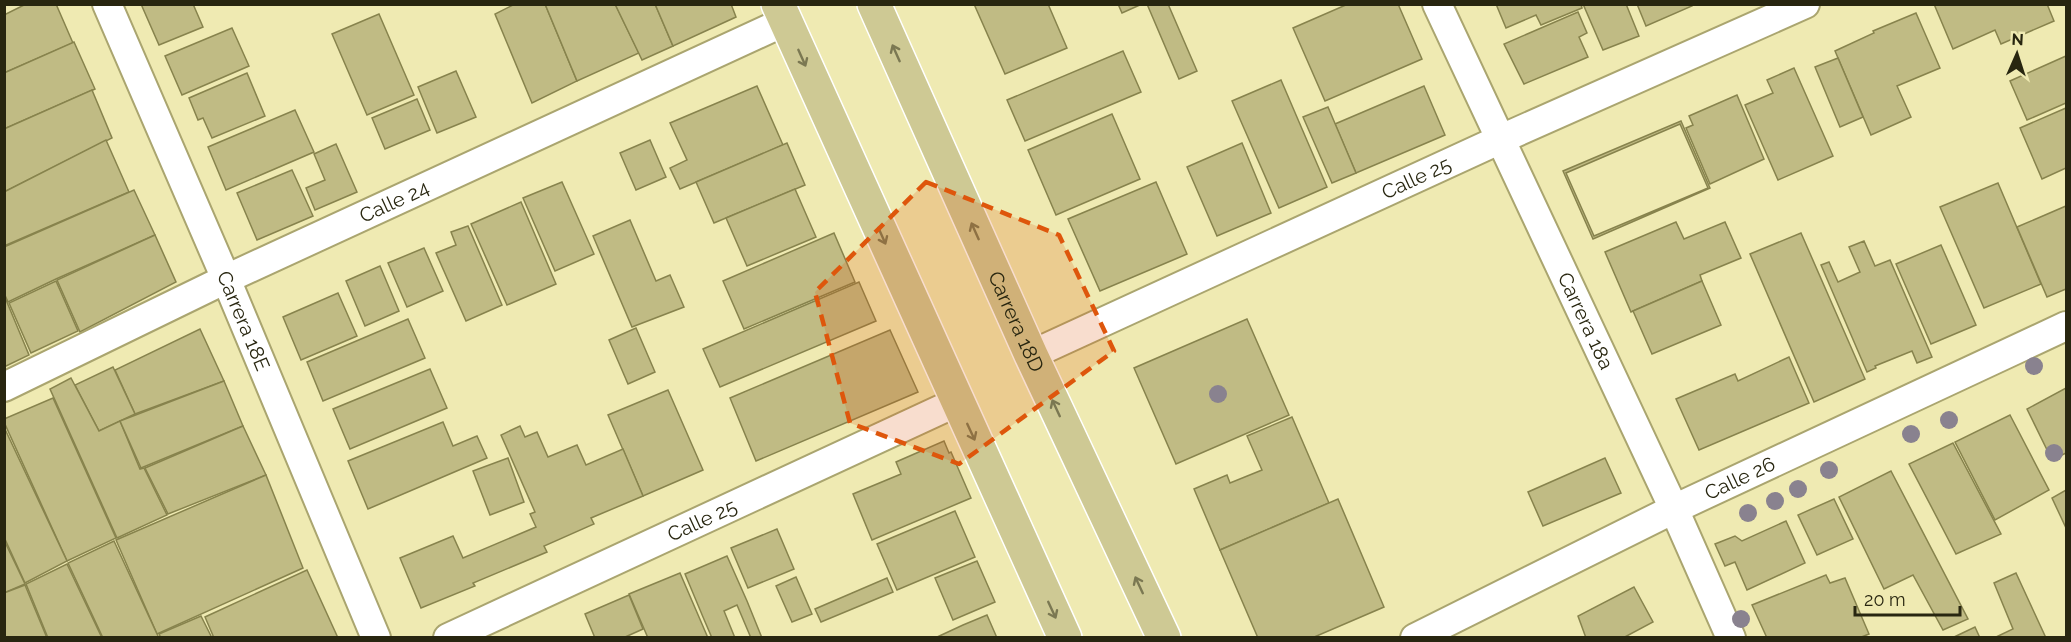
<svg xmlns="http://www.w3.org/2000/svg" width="2071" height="642" viewBox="0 0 2071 642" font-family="Raleway,sans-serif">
  <rect width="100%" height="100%" fill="#efeab2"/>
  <g fill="#c0bb84" stroke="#87834d" stroke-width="1.5" fill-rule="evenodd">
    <path d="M26,4H56L73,43L4,73V15Z"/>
    <path d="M141,4H193L203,27L159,45Z"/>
    <path d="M515,4H545L577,81L532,103L495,14Z"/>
    <path d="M545,4H615L639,53L577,81Z"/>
    <path d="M615,4H655L673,46L642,60Z"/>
    <path d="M655,4H731L736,17L673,46Z"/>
    <path d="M974,4H1048L1067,48L1005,74Z"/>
    <path d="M1118,4H1142L1122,13Z"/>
    <path d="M1147,4H1168L1197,71L1179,79Z"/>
    <path d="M1348,4H1398L1422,59L1325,101L1293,28Z"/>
    <path d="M1496,4H1581L1582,8L1541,25L1536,15L1506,28Z"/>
    <path d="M1583,4H1626L1639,36L1603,50Z"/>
    <path d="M1637,4H1691L1692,6L1646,26Z"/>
    <path d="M1934,4H2047L2054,21L2001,44L1995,30L1953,49Z"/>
    <path d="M1578,12L1587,33L1579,37L1588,57L1524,84L1504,44Z"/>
    <path d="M1916,13L1940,68L1897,86L1911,117L1871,135L1835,51L1874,33L1873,31Z"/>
    <path d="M379,14L414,95L367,115L332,34Z"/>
    <path d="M232,28L249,66L182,95L165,56Z"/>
    <path d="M74,42L95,89L4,129V73Z"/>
    <path d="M1123,51L1141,92L1025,141L1007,100Z"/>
    <path d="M2066,56V103L2027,120L2010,81Z"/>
    <path d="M1838,58L1863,117L1840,127L1815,67Z"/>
    <path d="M1794,68L1833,156L1778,180L1745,105L1773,93L1767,80Z"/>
    <path d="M456,71L476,117L437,133L418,87Z"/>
    <path d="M247,73L265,116L212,138L203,118L198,120L189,98Z"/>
    <path d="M1281,80L1327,187L1279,208L1232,101Z"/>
    <path d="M757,86L783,145L680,189L670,168L687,160L670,123Z"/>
    <path d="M1424,86L1445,135L1356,173L1335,124Z"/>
    <path d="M92,90L112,138L4,192V129Z"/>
    <path d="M1737,95L1764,159L1710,184L1686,128L1693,125L1689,116Z"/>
    <path d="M417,99L430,130L385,149L372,118Z"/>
    <path d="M1328,107L1356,173L1332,183L1303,117Z"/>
    <path d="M2066,108V168L2042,179L2020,128Z"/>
    <path d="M295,110L314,152L226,190L208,147Z"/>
    <path d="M1112,114L1140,179L1056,215L1028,150Z"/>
    <path d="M1681,121L1710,188L1593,239L1563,171ZM1680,124L1708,188L1594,236L1566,173Z"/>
    <path d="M106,140L129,192L4,246V192Z"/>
    <path d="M650,140L666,177L636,190L620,153Z"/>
    <path d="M787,143L805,185L714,223L696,182Z"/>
    <path d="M1242,143L1271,213L1217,236L1187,167Z"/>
    <path d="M336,144L357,192L315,210L306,188L325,180L314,154Z"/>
    <path d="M292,170L313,216L257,240L237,193Z"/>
    <path d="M562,182L594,254L555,271L523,198Z"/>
    <path d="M1156,182L1187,254L1100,291L1068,219Z"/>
    <path d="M1998,183L2041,284L1984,308L1940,207Z"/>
    <path d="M795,189L816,237L747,266L726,218Z"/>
    <path d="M134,190L155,235L56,279L8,302L4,293V247Z"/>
    <path d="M521,202L556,284L507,305L471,224Z"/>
    <path d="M2066,206V289L2047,297L2017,227Z"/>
    <path d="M630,220L656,281L670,275L684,307L632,327L593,236Z"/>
    <path d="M1676,222L1684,239L1725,222L1741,258L1700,275L1702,281L1631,312L1605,252Z"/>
    <path d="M468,226L502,305L466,321L436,253L456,245L451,232Z"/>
    <path d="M834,233L855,282L744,329L723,281Z"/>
    <path d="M1801,233L1865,379L1814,402L1750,254Z"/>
    <path d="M155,235L176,282L80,332L57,280Z"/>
    <path d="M1864,241L1875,266L1890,260L1932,357L1917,363L1912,351L1875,366L1876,368L1867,372L1821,265L1829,262L1838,282L1860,272L1849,247Z"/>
    <path d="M1941,245L1976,325L1931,344L1896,264Z"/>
    <path d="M424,248L443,291L407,307L388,263Z"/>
    <path d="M380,266L399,311L365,326L346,281Z"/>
    <path d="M56,281L78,331L31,353L9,303Z"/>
    <path d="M1702,281L1721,325L1652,354L1633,311Z"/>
    <path d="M859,282L876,321L720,387L703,349Z"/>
    <path d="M338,293L357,336L301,360L283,317Z"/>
    <path d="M4,295L29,355L4,367Z"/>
    <path d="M408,319L425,358L323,401L307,362Z"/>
    <path d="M1247,319L1289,415L1176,464L1134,368Z"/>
    <path d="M636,328L655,372L628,384L609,340Z"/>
    <path d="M200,329L224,381L135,414L115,370Z"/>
    <path d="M890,330L918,392L756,461L730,398Z"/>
    <path d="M1789,357L1809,403L1699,450L1676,399L1735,374L1738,381Z"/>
    <path d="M113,367L135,414L99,431L75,385Z"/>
    <path d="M430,369L447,408L350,449L333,409Z"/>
    <path d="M71,378L99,431L120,421L140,469L144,468L167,515L117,538L50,389Z"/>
    <path d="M224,381L243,426L141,468L120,421Z"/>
    <path d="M2066,388V453L2052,460L2027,409Z"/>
    <path d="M668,390L703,470L643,496L608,415Z"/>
    <path d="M53,398L116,538L67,561L4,422V419Z"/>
    <path d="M2010,415L2049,490L1995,520L1955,442Z"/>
    <path d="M1292,417L1329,503L1220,550L1194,489L1227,475L1230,483L1262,470L1247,436Z"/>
    <path d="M443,422L453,446L477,436L487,458L368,509L348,461Z"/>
    <path d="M243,426L266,475L168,514L145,468Z"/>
    <path d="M520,426L525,437L537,432L548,457L577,445L586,465L623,449L643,496L591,518L594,524L544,546L547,552L473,583L475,586L421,608L400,558L453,536L463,558L536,527L530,514L535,512L501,435Z"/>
    <path d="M4,427L67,561L25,583L4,537Z"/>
    <path d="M944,441L949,453L951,452L971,498L872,540L853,494L901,474L896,462Z"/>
    <path d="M1953,443L2001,534L1956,554L1909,464Z"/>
    <path d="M508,458L524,502L490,515L473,471Z"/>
    <path d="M1605,458L1621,493L1543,526L1528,492Z"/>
    <path d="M1891,471L1968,619L1943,630L1913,575L1884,589L1839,497Z"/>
    <path d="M266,475L303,568L157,634L116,540Z"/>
    <path d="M2066,490V528L2052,498Z"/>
    <path d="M1338,499L1384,607L1312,638H1258L1220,550Z"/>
    <path d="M1834,499L1853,539L1817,555L1798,515Z"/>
    <path d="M955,511L975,557L897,590L877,544Z"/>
    <path d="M1786,521L1805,563L1747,590L1735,562L1725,566L1715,544L1735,536L1742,541Z"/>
    <path d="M777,529L794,569L748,588L731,548Z"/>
    <path d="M4,540L25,584L4,593Z"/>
    <path d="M114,541L157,634L159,638H103L68,563Z"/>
    <path d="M727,556L747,601L762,638H751L737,605L724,611L735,638H712L703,617L685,574Z"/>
    <path d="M977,561L995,602L953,620L935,578Z"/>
    <path d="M67,564L102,638H48L26,584Z"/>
    <path d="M307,570L338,638H214L205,617Z"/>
    <path d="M680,573L708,638H648L629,594Z"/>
    <path d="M2016,573L2046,638H1994L2013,629L1994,583Z"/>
    <path d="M1826,575L1830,583L1845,578L1869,634L1859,638H1767L1752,605Z"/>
    <path d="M796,577L812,614L792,622L776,586Z"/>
    <path d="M887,578L893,592L821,622L815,609Z"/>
    <path d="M25,585L47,638H4V593Z"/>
    <path d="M1634,587L1653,622L1623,638H1586L1578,616Z"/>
    <path d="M629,595L643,629L623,638H595L585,614Z"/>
    <path d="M987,615L997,638H935L963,625Z"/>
    <path d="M201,616L212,638H161L159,634Z"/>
    <path d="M1975,627L1980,638H1952Z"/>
  </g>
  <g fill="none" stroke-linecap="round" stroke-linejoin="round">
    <defs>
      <g id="minor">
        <path id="s1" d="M107,4L226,279L376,638"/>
        <path id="s2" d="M1437,4L1674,509L1731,638"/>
        <path id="s3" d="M1031,355L1501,139L1805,4"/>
        <path id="s4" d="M4,387L226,279L786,21"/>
        <path id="s5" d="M448,638L957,402"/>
        <path id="s6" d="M1415,638L1674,509L2066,326"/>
      </g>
      <g id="primary">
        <path d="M778,4L1065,638"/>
        <path id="s7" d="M874,4L1031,355L1164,638"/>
      </g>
    </defs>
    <use href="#minor" stroke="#aaa56f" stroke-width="32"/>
    <use href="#primary" stroke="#fff" stroke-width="36"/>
    <use href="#minor" stroke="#fff" stroke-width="28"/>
    <use href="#primary" stroke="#cec994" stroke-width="33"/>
  </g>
  <g fill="#89828f">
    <circle cx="2034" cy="366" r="9"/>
    <circle cx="1218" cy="394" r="9"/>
    <circle cx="1949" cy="420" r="9"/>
    <circle cx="1911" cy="434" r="9"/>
    <circle cx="2054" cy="453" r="9"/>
    <circle cx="1829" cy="470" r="9"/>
    <circle cx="1798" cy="489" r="9"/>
    <circle cx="1775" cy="501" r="9"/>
    <circle cx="1748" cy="513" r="9"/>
    <circle cx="1741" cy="619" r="9"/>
  </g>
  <defs><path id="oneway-shaft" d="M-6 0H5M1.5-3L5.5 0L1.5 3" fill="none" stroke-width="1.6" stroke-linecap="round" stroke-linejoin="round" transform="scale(1.5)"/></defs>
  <g stroke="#7b7852">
    <use href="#oneway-shaft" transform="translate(896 53) rotate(-114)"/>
    <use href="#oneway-shaft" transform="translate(802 58) rotate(66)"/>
    <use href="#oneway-shaft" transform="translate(975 231) rotate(-114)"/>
    <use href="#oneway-shaft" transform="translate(882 236) rotate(66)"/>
    <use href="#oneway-shaft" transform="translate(1056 408) rotate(-115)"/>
    <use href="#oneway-shaft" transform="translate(971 432) rotate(65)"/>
    <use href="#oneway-shaft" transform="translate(1139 585) rotate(-115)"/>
    <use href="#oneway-shaft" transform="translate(1052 610) rotate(65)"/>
  </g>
  <path fill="#de560c" fill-opacity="0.2" stroke="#de560c" stroke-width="4.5" stroke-dasharray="12 8" stroke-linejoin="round" d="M926,182L1059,235L1114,351L959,464L850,423L815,292Z"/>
  <g text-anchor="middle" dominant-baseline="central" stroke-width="4.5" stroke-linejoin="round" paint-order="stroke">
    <g font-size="20" fill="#282610" stroke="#efeab2">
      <text stroke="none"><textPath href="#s3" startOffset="424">Calle 25</textPath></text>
      <text stroke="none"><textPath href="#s4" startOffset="432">Calle 24</textPath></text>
      <text stroke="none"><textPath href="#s1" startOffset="345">Carrera 18E</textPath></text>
      <text stroke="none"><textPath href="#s2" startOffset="350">Carrera 18a</textPath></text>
      <text stroke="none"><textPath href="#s7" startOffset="348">Carrera 18D</textPath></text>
      <text stroke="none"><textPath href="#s6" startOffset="362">Calle 26</textPath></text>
      <text stroke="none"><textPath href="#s5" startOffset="280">Calle 25</textPath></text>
    </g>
  </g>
  <rect width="2071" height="642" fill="none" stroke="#282610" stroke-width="12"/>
  <g transform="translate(2017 54) rotate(3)" stroke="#efeab2" stroke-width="4.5" paint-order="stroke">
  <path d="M0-4.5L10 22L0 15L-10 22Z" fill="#282610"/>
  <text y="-9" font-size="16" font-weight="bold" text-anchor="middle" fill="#282610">N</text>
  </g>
  <path d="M1855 606v9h105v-9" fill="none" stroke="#282610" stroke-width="3"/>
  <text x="1864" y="606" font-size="18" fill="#282610" stroke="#efeab2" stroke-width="4.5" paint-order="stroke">20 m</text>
</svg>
